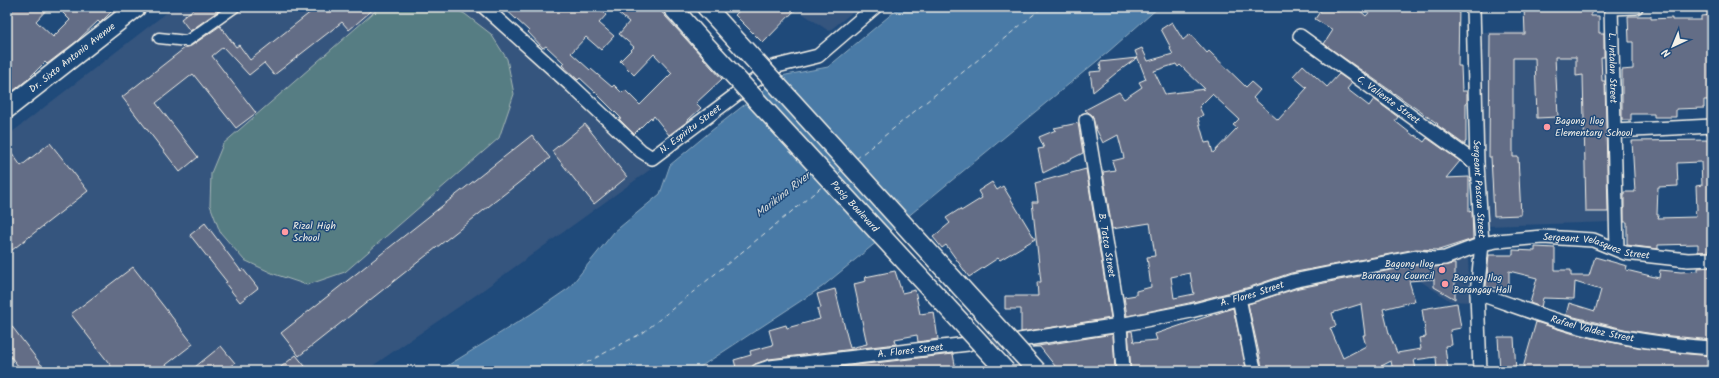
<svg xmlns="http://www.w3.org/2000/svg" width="1719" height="378" viewBox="0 0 1719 378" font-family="Kalam,sans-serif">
  <rect width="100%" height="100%" fill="#1f4a7a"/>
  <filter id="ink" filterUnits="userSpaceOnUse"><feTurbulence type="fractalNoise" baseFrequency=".025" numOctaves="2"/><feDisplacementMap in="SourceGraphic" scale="8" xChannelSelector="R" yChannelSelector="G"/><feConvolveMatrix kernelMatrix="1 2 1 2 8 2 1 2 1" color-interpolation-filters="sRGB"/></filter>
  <g filter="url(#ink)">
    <g fill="#34547e">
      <path d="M174,7H480L651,169L476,295L365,371H15L7,361V136Z"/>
      <path d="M793,7H859L829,31Z"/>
      <path d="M1607,31L1613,222L1485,226L1481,32Z"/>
      <path d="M1468,258L1470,302L1450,301L1419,280L1420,262Z"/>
    </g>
    <path fill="#577d83" stroke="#a6b7b6" d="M380,7H451L465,14L491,34L507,59L514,94L499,138L345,272L307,285L274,274L244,260L220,232L210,205L211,173L223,144Z"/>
    <path fill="#497aa6" stroke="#8daac0" d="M900,7H1159L1108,52L822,287L694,371H439L531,314L569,288L614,232L660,194L670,165L711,131L781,76L828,67Z"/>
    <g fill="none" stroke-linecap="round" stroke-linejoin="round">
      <g stroke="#dadfde" stroke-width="1" stroke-dasharray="5 4" stroke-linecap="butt">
        <path d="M856,159L1043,7"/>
        <path d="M837,175L842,170"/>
        <path d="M571,371L644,332L824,185"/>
      </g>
    </g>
    <g fill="#646d86" stroke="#f4f1e8" fill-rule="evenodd">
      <path d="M12,7H49L36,21L53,37L70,20L57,7H116L100,23L98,21L77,41L47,64L45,62L28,79L7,96V12Z"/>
      <path d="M196,7H224L190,31L181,19Z"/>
      <path d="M317,7H376L349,30L342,22L274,75L264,63L249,75L223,47L212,56L256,113L236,128L193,74L156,103L198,157L180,172L122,97L186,47L191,46L220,26L236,47L239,45L250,60Z"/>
      <path d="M503,7H598L606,15L599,23L614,36L601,50L586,37L571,53L590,70L591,69L612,87L614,85L622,93L625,90L640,105L672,73L654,54L634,75L620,61L634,47L619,34L629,22L611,7H657L722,79L696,103L701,108L688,120V121L669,135L654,116L652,119L651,117L634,134L619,119L621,118L595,92L580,78L578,80L562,65L564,63L546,46L543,48L528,32L529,31Z"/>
      <path d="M743,7H798L763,43L735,15Z"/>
      <path d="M1323,7H1329L1338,12L1343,7H1356L1366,16L1374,7H1459L1458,66H1461L1462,91H1467V103H1466V142H1465V145L1437,125L1438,124L1324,44L1333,30L1315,19Z"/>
      <path d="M1524,7H1591V16H1599V33H1604V57H1601L1602,81H1605L1608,212H1586L1583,75L1576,76V57H1555L1558,117L1537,118L1535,58H1513V157H1518L1521,215L1494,216L1491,157H1489L1490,34H1525Z"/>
      <path d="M1712,15V100H1704V108L1676,109V117H1654V114H1631V120H1622V70L1633,69V42H1629L1628,16H1651V19L1672,18V20H1701V16Z"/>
      <path d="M1172,22L1183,40L1190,34L1207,53L1209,51L1246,87L1251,82L1260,90L1253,98L1278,120L1307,88L1293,76L1303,65L1327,87L1339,74L1352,83L1347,89L1369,106L1374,99L1398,117L1395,121L1414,136L1415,135L1424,142L1427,138L1460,161L1446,178L1469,177V212L1472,211L1473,239L1439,250L1416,249L1291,273L1250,287L1189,303L1127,316L1124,297L1136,295V291L1151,287L1147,257L1155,256L1150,223L1112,229L1103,172L1115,170L1112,161L1124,158L1118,135L1103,143L1096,129L1092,115L1085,110L1119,92L1124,99L1142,87L1139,82L1146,79L1135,51L1142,48L1148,61L1173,54L1170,49L1171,48L1161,29ZM1176,64L1178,67L1180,65L1205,89L1165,94L1154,71ZM1212,94L1239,119L1233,125L1237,128L1213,153L1210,142L1205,143L1198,118L1203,115L1199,107ZM1190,273L1194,294L1174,298L1171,277Z"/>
      <path d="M1137,58L1116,73L1093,92L1090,72L1101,71L1100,62Z"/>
      <path d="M1078,123L1083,153L1043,173L1038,149L1044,148L1039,137L1056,130L1054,128Z"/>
      <path d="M585,124L627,177L594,204L552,151Z"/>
      <path d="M532,135L550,158L299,356L281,333Z"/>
      <path d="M1712,140V251L1698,252V244L1658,245V249L1627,245V222H1624V192H1635L1632,141ZM1701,162L1702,185L1696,186L1697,210L1695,211L1696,217L1658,218L1659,215H1657L1658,187L1678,186L1677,163Z"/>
      <path d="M50,143L88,191L7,254V146L21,166Z"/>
      <path d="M1086,169L1111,318L1021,332V309H1005V296H1038L1037,282H1041L1032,202H1038L1035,183Z"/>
      <path d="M992,182L997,190L1003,186L1035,239L1000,260L998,258L969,277L946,245L942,248L933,237L950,223L946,218L960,209L961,211L982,198L978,191Z"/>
      <path d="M205,223L241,271L243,269L258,288L240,302L225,283L227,282L190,235Z"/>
      <path d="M1535,247L1555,248V270H1571V276H1589L1595,257L1627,266L1626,270L1659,278L1660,270L1681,272L1698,271V268L1712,267V340L1661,335L1628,330L1566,315L1569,303L1595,311L1601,290L1575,282L1574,299L1543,298L1541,307L1530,303L1537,278L1509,271V289L1486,287L1489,255H1513V250L1535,251Z"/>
      <path d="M1453,264H1455V299L1434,287V279L1409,281L1415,301L1383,309L1389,333L1397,353L1421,349L1419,338L1426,337L1422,309L1457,303L1461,328L1450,330L1452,345L1445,346L1448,371H1437L1436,357L1414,360L1416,369L1402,371H1393L1391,361L1372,371H1263L1248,304L1295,289L1334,281L1417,265L1435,267ZM1361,304L1365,335H1363L1366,346L1343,358L1330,328L1336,326L1332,313Z"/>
      <path d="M133,267L193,344L158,371H115L71,314Z"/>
      <path d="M895,271L902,293L915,290L920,314L934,312L938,339L918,342L917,335L895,339L896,344L769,359L755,364L750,370L737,371L734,360L751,355L750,351L773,345L769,330L786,325L787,328L820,319L817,309L821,308L817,294L835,289L850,348L867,344L854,284L866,281L865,277Z"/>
      <path d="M1233,308L1247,371H1131L1128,331H1132L1134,342L1157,340L1155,334Z"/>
      <path d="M7,320L46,371H22L7,352Z"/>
      <path d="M1536,322L1574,334L1625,345L1677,353L1712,356V371H1522Z"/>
      <path d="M1113,334L1115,371H1059L1040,347H1032Z"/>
      <path d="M1498,337H1514L1516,371H1500Z"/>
      <path d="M221,346L235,363L226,371H190Z"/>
      <path d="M953,354L956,370L950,371H805Z"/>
      <path d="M296,355L309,371H276Z"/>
    </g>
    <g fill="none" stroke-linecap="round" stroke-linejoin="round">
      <path stroke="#3f638a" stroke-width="13" stroke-dasharray="13 6" stroke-linecap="butt" d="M974,344L1014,340"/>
      <defs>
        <path id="pedestrian" d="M159,38L187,41L235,7"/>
        <g id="minor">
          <path id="s1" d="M484,7L572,86L641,151L652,158L773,67L818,56L875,7"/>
          <path id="s2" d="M1473,7L1477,164L1482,244L1477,293L1480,371"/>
          <path id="s3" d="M1611,7L1617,249"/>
          <path d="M1611,8L1636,7"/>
          <path id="s4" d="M1300,36L1477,164"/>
          <path id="s5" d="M1086,120L1120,325L1123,371"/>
          <path d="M1614,131L1712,126"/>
          <path id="s6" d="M1477,293C1510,304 1542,317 1576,326C1620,338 1666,345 1712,348"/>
          <path d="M1239,298L1251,357L1255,371"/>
          <path id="s7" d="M1019,340L1120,325L1191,311L1252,295L1293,281L1332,273L1417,257L1434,259L1445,258L1482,244L1497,241L1543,237L1593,240L1625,253L1688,260L1712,259"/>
          <path id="s8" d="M758,371L770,367L968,344"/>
        </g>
        <g id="secondary">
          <path d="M672,7L702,41"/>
          <path d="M706,7L718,20"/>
          <path id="s9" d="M7,109L137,7"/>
        </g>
      </defs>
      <use href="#pedestrian" stroke="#f4f1e8" stroke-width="13"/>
      <use href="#minor" stroke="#f4f1e8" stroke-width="16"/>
      <use href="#secondary" stroke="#f4f1e8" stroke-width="21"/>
      <use href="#pedestrian" stroke="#1f4a7a" stroke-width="10"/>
      <use href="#minor" stroke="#1f4a7a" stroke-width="13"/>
      <use href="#secondary" stroke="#1f4a7a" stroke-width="18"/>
      <defs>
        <g id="secondary-bridge">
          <path d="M718,20L1037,371"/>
          <path id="s10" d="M702,41L1006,371"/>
        </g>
      </defs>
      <use href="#secondary-bridge" stroke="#f4f1e8" stroke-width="21" stroke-linecap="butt"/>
      <use href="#secondary-bridge" stroke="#1f4a7a" stroke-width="18"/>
    </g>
  </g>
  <g fill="#ff9aa2" stroke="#1f4a7a" stroke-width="1.5">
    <circle cx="1547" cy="127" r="4"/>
    <circle cx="285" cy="232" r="4"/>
    <circle cx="1442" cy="270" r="4"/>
    <circle cx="1445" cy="284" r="4"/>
  </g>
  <g text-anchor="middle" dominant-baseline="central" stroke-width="3" stroke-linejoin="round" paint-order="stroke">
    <g font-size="10" fill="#f4f1e8" stroke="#1f4a7a">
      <text stroke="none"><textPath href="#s9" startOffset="83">Dr. Sixto Antonio Avenue</textPath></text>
      <text stroke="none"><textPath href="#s3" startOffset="61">L. Intalan Street</textPath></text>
      <text stroke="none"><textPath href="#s4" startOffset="109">C. Valiente Street</textPath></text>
      <text stroke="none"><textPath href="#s1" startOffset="274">N. Espiritu Street</textPath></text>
      <text stroke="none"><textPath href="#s2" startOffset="182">Sergeant Pascua Street</textPath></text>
      <text stroke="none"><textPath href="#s10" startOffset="225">Pasig Boulevard</textPath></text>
      <text stroke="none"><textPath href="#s5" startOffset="127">B. Tatco Street</textPath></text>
      <text stroke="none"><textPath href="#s7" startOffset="591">Sergeant Velasquez Street</textPath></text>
      <text stroke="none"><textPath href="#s7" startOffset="238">A. Flores Street</textPath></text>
      <text stroke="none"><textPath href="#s6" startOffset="121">Rafael Valdez Street</textPath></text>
      <text stroke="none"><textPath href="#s8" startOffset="154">A. Flores Street</textPath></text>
    </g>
    <g font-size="10" fill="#f4f1e8" stroke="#1f4a7a" text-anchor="start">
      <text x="1555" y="121">Bagong Ilog<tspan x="1555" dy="12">Elementary School</tspan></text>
      <text x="293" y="226">Rizal High<tspan x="293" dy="12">School</tspan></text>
      <text x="1434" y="264" text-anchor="end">Bagong Ilog<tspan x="1434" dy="12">Barangay Council</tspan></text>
      <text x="1453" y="278">Bagong Ilog<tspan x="1453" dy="12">Barangay Hall</tspan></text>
    </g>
    <g font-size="11" font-style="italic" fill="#dadfde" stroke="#1f4a7a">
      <text transform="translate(783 195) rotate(-38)">Marikina River</text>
    </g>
  </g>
  <rect width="1719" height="378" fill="none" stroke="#1f4a7a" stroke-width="24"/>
  <rect x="12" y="12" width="1695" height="354" fill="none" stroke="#f4f1e8" stroke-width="1.5" filter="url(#ink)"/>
  <g transform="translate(1673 46) rotate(224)" stroke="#1f4a7a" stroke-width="3" paint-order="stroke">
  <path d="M0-3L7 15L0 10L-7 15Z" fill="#f4f1e8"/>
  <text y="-6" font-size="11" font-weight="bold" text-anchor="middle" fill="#f4f1e8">N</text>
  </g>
</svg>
